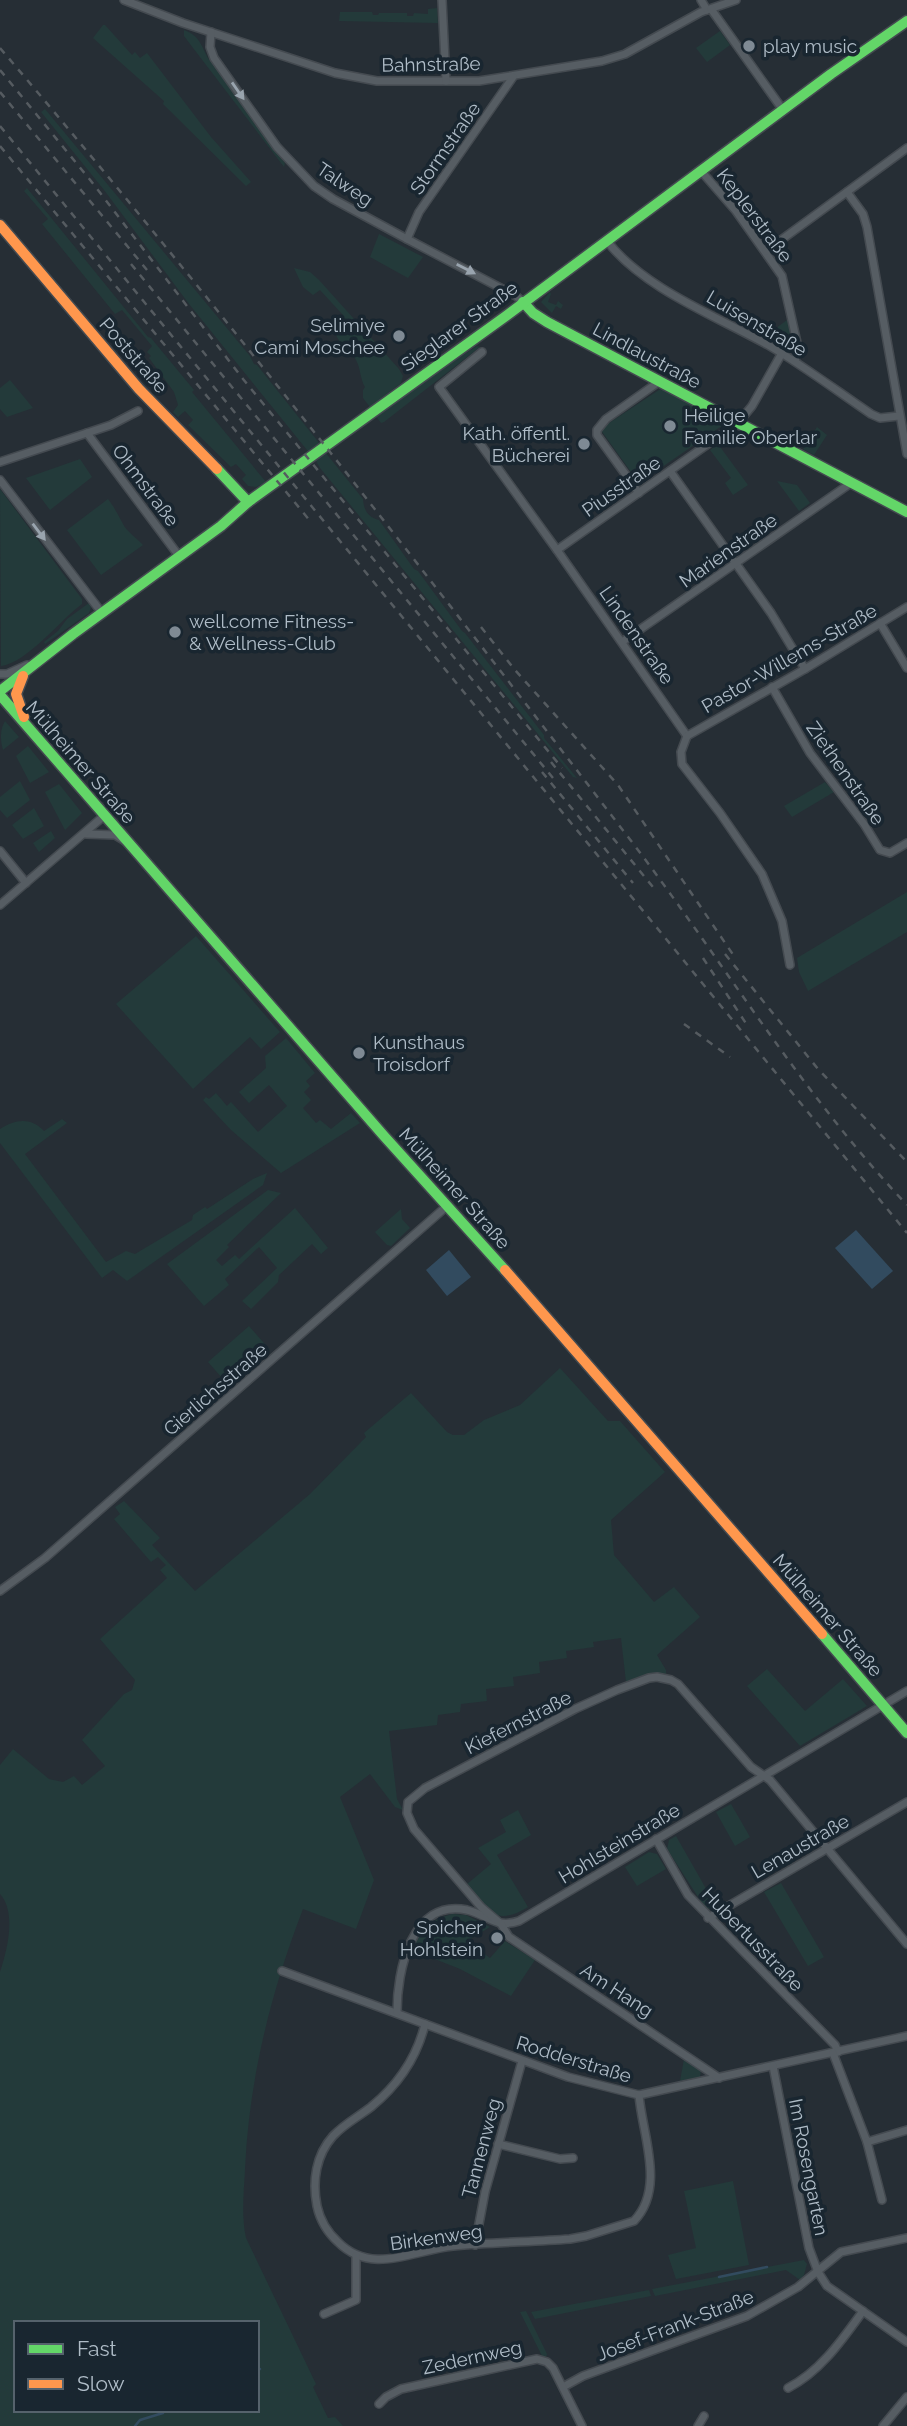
<svg xmlns="http://www.w3.org/2000/svg" width="907" height="2426" viewBox="0 0 907 2426" font-family="Raleway,sans-serif">
  <rect width="100%" height="100%" fill="#262e35"/>
  <g fill="#233a3a" fill-rule="evenodd">
    <path d="M437,8L438,23L339,21L340,12H372L373,15H378L379,13H407V16H413L414,13L428,14V9Z"/>
    <path d="M103,25H105L132,55L135,52L140,58L147,53L211,137L251,182L246,186L163,104L164,101L93,38Z"/>
    <path d="M184,30C201,36 201,47 210,61L285,163L284,167L190,44L184,36Z"/>
    <path d="M720,31L730,45L707,62L696,48Z"/>
    <path d="M45,109L250,356L254,364L257,365L320,444L309,452L307,450L189,304L104,190L41,112Z"/>
    <path d="M27,188L148,337L151,338L194,390L192,392L266,482L256,487L248,486L242,479L246,475L236,464L231,467L188,425L193,420L185,411L178,417L173,412L178,405L174,392L149,358L151,356L147,352L152,346L122,310L115,314L42,224L48,219L24,191Z"/>
    <path d="M379,234L423,257L408,278L370,257Z"/>
    <path d="M294,268L310,272L319,280L399,369L403,376L401,383L370,407L363,398V390L365,387C360,379 361,369 356,360C351,351 347,350 341,343C337,339 335,332 333,327L343,315L320,290L313,295L303,287Z"/>
    <path d="M550,292L551,294L548,302L556,305L558,301L563,305L561,309L556,306L552,313L541,302Z"/>
    <path d="M787,320L792,338L787,347H783L764,337Z"/>
    <path d="M477,346L480,347L384,422L381,423L375,415L426,378Z"/>
    <path d="M10,380L33,408L7,417L0,409V388Z"/>
    <path d="M662,388L723,422V425L639,483L600,429Z"/>
    <path d="M817,427L827,435L814,455L803,449Z"/>
    <path d="M718,444L748,485L733,495L725,483L731,478L710,450Z"/>
    <path d="M325,452L363,499C364,511 368,517 379,520L414,569L418,571L462,631L465,633L544,735V738L577,778L573,777L320,468L315,459Z"/>
    <path d="M80,459L92,477L50,510L26,478Z"/>
    <path d="M777,481L797,485L810,503L799,511Z"/>
    <path d="M0,489L82,599V604C61,619 27,663 1,666Z"/>
    <path d="M108,499C115,508 118,515 123,524C127,532 137,538 143,545L101,575L67,530Z"/>
    <path d="M89,603L91,607L89,613L45,644L44,642L58,631L67,619Z"/>
    <path d="M5,721L19,737L3,750C0,740 0,729 5,721Z"/>
    <path d="M28,746L49,772L30,783L16,756Z"/>
    <path d="M20,781L30,800L7,818L0,810V797Z"/>
    <path d="M825,782L834,792L792,817L784,806Z"/>
    <path d="M59,784L82,813L65,830L45,792Z"/>
    <path d="M34,808L44,826L23,839L12,825Z"/>
    <path d="M51,831L55,838L39,852L33,843Z"/>
    <path d="M907,892V932L808,991L799,972L797,958Z"/>
    <path d="M196,936L280,1032L261,1049L250,1037L193,1089L116,1004Z"/>
    <path d="M286,1038L315,1073L306,1081L310,1086L304,1092L311,1100L303,1108L316,1123L320,1120L331,1129L351,1113L360,1123L281,1173L231,1130L203,1100L206,1097L209,1099L216,1093L227,1106L231,1102L258,1132L287,1106L269,1085L249,1103L239,1092L266,1068L265,1056Z"/>
    <path d="M62,1119L67,1123L25,1154L106,1262L126,1251L135,1254L192,1220L193,1215L205,1207L207,1209L253,1179L267,1173L263,1185L127,1281L113,1270L102,1278L0,1143V1129C15,1119 31,1117 44,1131Z"/>
    <path d="M268,1190L281,1193L227,1245L229,1247L216,1260L222,1266L235,1255L239,1259L295,1208L328,1248L321,1254L312,1244L279,1275L278,1282L251,1309L242,1301L277,1268L259,1247L225,1279L229,1285L204,1306L167,1264Z"/>
    <path d="M401,1209L402,1219L410,1228L391,1246L387,1245L375,1232Z"/>
    <path d="M249,1326L270,1350L229,1386L208,1362Z"/>
    <path d="M560,1368L608,1421H620L665,1472L611,1520L614,1555L654,1602L674,1587L700,1617L657,1655L666,1670V1674L652,1673L626,1682L621,1638L593,1642L594,1647L566,1651L567,1658L539,1662L540,1673L513,1677L514,1686L486,1689L487,1701L461,1704L460,1712L438,1715L437,1725L389,1731L397,1799L403,1810L395,1807L370,1774L340,1797L374,1880L356,1929L303,1909C271,1992 249,2079 245,2169C244,2192 241,2215 246,2238L316,2384L313,2387L328,2418L335,2417L343,2426H0V1972C7,1950 17,1913 0,1894V1765L13,1749L49,1779L63,1782L74,1776L82,1785L105,1766L82,1740L124,1694L132,1690L135,1680L100,1639L167,1578L160,1570L166,1565L158,1557L151,1562L114,1519L120,1514L115,1507L124,1501L160,1538L152,1545L195,1591L310,1494L366,1437L364,1433L411,1393L447,1432L453,1435H464L484,1420L520,1405ZM16,2323H257V2410H16Z"/>
    <path d="M767,1669L805,1711L843,1679L867,1706L800,1746L747,1686Z"/>
    <path d="M731,1804L750,1837L735,1846L716,1812Z"/>
    <path d="M518,1810L531,1835L497,1855L528,1907C495,1927 486,1911 467,1884L491,1864L478,1848L506,1832L500,1820Z"/>
    <path d="M676,1836L717,1908C711,1912 706,1907 702,1903L667,1849L669,1840Z"/>
    <path d="M649,1852L657,1854L666,1869L637,1886L625,1867Z"/>
    <path d="M781,1883L824,1957L808,1966L764,1892Z"/>
    <path d="M452,1914L466,1915L490,1927L467,1941L490,1958L505,1941L535,1960L511,1996L460,1969L412,1950C420,1929 430,1920 452,1914Z"/>
    <path d="M684,2059L701,2070L700,2077L680,2081Z"/>
    <path d="M733,2181L749,2265L676,2279L668,2255L696,2248L684,2191Z"/>
    <path d="M804,2260L807,2264L804,2275L800,2280L786,2270L655,2296L652,2289Z"/>
    <path d="M649,2290L651,2296L535,2319L531,2312Z"/>
    <path d="M526,2311L547,2354L546,2357L542,2356L520,2312Z"/>
  </g>
  <g fill="#324b5f">
    <path d="M856,1230L893,1271L872,1289L835,1248Z"/>
    <path d="M449,1250L471,1277L447,1296L426,1270Z"/>
  </g>
  <g fill="none" stroke-linecap="round" stroke-linejoin="round">
    <g stroke="#324b5f" stroke-width="2.5">
      <path d="M719,2277L767,2267"/>
      <path d="M257,2371L260,2369"/>
      <path d="M135,2426L140,2420L163,2413L164,2410"/>
    </g>
    <defs>
      <g id="street">
        <path d="M124,0L183,23L335,73L377,81H479L602,61L625,54L701,12L736,0"/>
        <path d="M442,0L446,81"/>
        <path d="M701,0L707,10"/>
        <path d="M711,9L783,110"/>
        <path d="M211,32L210,47L214,58L277,147L314,186L333,199L407,239L516,296L523,302"/>
        <path d="M701,171L736,211L782,276L798,347L795,361"/>
        <path d="M847,192L863,214L867,227L907,454"/>
        <path d="M407,239L419,212L513,77"/>
        <path d="M607,241C643,288 716,316 768,345C804,366 837,391 871,414L880,418L899,416"/>
        <path d="M766,251L907,148"/>
        <path d="M482,352L439,387L557,550L687,736"/>
        <path d="M87,433L179,556"/>
        <path d="M0,462L111,425L138,411"/>
        <path d="M670,471L771,613L805,669"/>
        <path d="M0,480L102,613"/>
        <path d="M639,493L597,435V430L606,419L660,381"/>
        <path d="M557,550L738,423L752,406L782,353"/>
        <path d="M880,623L907,668"/>
        <path d="M622,642L851,483"/>
        <path d="M0,674H7L27,665"/>
        <path d="M772,687L810,753L864,824L880,850L890,853L907,843"/>
        <path d="M687,736L681,752L682,764L720,813L762,874L782,921L790,965"/>
        <path d="M687,736L805,669L907,607"/>
        <path d="M86,834L115,835L125,841"/>
        <path d="M0,851L26,883"/>
        <path d="M0,905L105,815"/>
        <path d="M0,1591L45,1558L447,1206"/>
        <path d="M656,1839L688,1895L835,2045L838,2052"/>
        <path d="M708,1918L907,1802"/>
        <path d="M282,1971L568,2077L639,2095L907,2036"/>
        <path d="M397,2012C397,1972 411,1898 467,1910C488,1915 496,1929 519,1921L907,1691"/>
        <path d="M425,2024C417,2057 398,2085 371,2107C358,2117 344,2124 333,2136C316,2155 312,2181 317,2206C320,2220 327,2232 338,2242C372,2276 413,2250 453,2246C492,2242 531,2242 570,2239L586,2236L634,2221C666,2188 642,2134 639,2095"/>
        <path d="M833,2053L867,2142L907,2130"/>
        <path d="M773,2066L809,2248L818,2272L827,2286L907,2342"/>
        <path d="M719,2078L509,1937L501,1924L481,1907L414,1829L407,1813L408,1802L425,1788L575,1709L617,1690L649,1678L657,1677L671,1680L678,1684L751,1767L770,1780L907,1944"/>
        <path d="M867,2142L882,2200"/>
        <path d="M498,2144L560,2159L573,2158"/>
        <path d="M475,2245L485,2192L522,2061"/>
        <path d="M324,2314L356,2300V2256"/>
        <path d="M563,2387L583,2376L747,2316L798,2287L841,2252L907,2238"/>
        <path d="M788,2388C820,2372 842,2340 863,2311"/>
        <path d="M379,2404L386,2397L401,2389L537,2359L547,2362L553,2368L582,2426"/>
        <path d="M698,2426L704,2416"/>
        <path d="M883,2426L907,2397"/>
      </g>
      <g id="fast">
        <path d="M523,302L533,313L547,322L907,512"/>
        <path d="M248,502L506,316L831,74L907,21"/>
        <path d="M0,691L73,634L221,526L248,502L217,469"/>
        <path d="M0,695L384,1136L505,1270"/>
        <path d="M822,1634L907,1733"/>
      </g>
      <g id="slow">
        <path d="M0,225L139,389L217,469"/>
        <path d="M23,676L16,694L24,717"/>
        <path d="M505,1270L822,1634"/>
      </g>
    </defs>
    <use href="#street" stroke="#444a50" stroke-width="10"/>
    <use href="#fast" stroke="#444a50" stroke-width="13"/>
    <use href="#slow" stroke="#444a50" stroke-width="13"/>
    <use href="#street" stroke="#565d63" stroke-width="7"/>
    <use href="#fast" stroke="#63d668" stroke-width="10"/>
    <use href="#slow" stroke="#ff974d" stroke-width="10"/>
    <g stroke="#555b60" stroke-width="2.5" stroke-dasharray="7 7" stroke-linecap="butt">
      <path d="M0,48C221,307 428,576 635,846C726,966 803,1095 907,1205"/>
      <path d="M0,70L91,181L243,379L562,768"/>
      <path d="M0,92L147,270"/>
      <path d="M0,126L907,1233"/>
      <path d="M0,146L311,522"/>
      <path d="M131,264L553,778"/>
      <path d="M481,627L515,670L618,785L736,959"/>
      <path d="M551,762L657,892"/>
      <path d="M542,772L633,883"/>
      <path d="M725,954L818,1069L907,1162"/>
      <path d="M703,958L749,1028"/>
      <path d="M684,1024L730,1057"/>
    </g>
  </g>
  <defs><path id="oneway-solid" d="M-6-.8H1V-3.2L6.5 0L1 3.2V.8H-6Z" transform="scale(1.75)"/></defs>
  <g fill="#99a4ae">
    <use href="#oneway-solid" transform="translate(238 91) rotate(55)"/>
    <use href="#oneway-solid" transform="translate(466 269) rotate(27)"/>
    <use href="#oneway-solid" transform="translate(39 532) rotate(53)"/>
  </g>
  <g fill="#7f8a94" stroke="#192630" stroke-width="2.5">
    <circle cx="749" cy="46" r="7"/>
    <circle cx="399" cy="336" r="7"/>
    <circle cx="670" cy="426" r="7"/>
    <circle cx="584" cy="444" r="7"/>
    <circle cx="175" cy="632" r="7"/>
    <circle cx="359" cy="1053" r="7"/>
    <circle cx="497" cy="1938" r="7"/>
  </g>
  <g text-anchor="middle" dominant-baseline="central" stroke-width="7" stroke-linejoin="round" paint-order="stroke">
    <g font-size="19" fill="#afbcc7" stroke="#192630" text-anchor="start">
      <text x="763" y="46">play music</text>
      <text x="385" y="325" text-anchor="end">Selimiye<tspan x="385" dy="22">Cami Moschee</tspan></text>
      <text x="684" y="415">Heilige<tspan x="684" dy="22">Familie Oberlar</tspan></text>
      <text x="570" y="433" text-anchor="end">Kath. öffentl.<tspan x="570" dy="22">Bücherei</tspan></text>
      <text x="189" y="621">well.come Fitness-<tspan x="189" dy="22">&amp; Wellness-Club</tspan></text>
      <text x="373" y="1042">Kunsthaus<tspan x="373" dy="22">Troisdorf</tspan></text>
      <text x="483" y="1927" text-anchor="end">Spicher<tspan x="483" dy="22">Hohlstein</tspan></text>
    </g>
    <g font-size="19" fill="#afbcc7" stroke="#192630">
      <text transform="translate(431 64) rotate(-1)">Bahnstraße</text>
      <text transform="translate(445 148) rotate(-55)">Stormstraße</text>
      <text transform="translate(345 184) rotate(34)">Talweg</text>
      <text transform="translate(755 215) rotate(53)">Keplerstraße</text>
      <text transform="translate(757 323) rotate(30)">Luisenstraße</text>
      <text transform="translate(459 326) rotate(-36)">Sieglarer Straße</text>
      <text transform="translate(134 355) rotate(49)">Poststraße</text>
      <text transform="translate(647 355) rotate(28)">Lindlaustraße</text>
      <text transform="translate(146 485) rotate(53)">Ohmstraße</text>
      <text transform="translate(621 486) rotate(-35)">Piusstraße</text>
      <text transform="translate(728 550) rotate(-35)">Marienstraße</text>
      <text transform="translate(637 635) rotate(55)">Lindenstraße</text>
      <text transform="translate(789 658) rotate(-30)">Pastor-Willems-Straße</text>
      <text transform="translate(81 762) rotate(49)">Mülheimer Straße</text>
      <text transform="translate(846 773) rotate(55)">Ziethenstraße</text>
      <text transform="translate(455 1188) rotate(48)">Mülheimer Straße</text>
      <text transform="translate(215 1389) rotate(-41)">Gierlichsstraße</text>
      <text transform="translate(828 1615) rotate(49)">Mülheimer Straße</text>
      <text transform="translate(518 1722) rotate(-27)">Kiefernstraße</text>
      <text transform="translate(619 1843) rotate(-31)">Hohlsteinstraße</text>
      <text transform="translate(800 1846) rotate(-30)">Lenaustraße</text>
      <text transform="translate(753 1939) rotate(46)">Hubertusstraße</text>
      <text transform="translate(617 1990) rotate(33)">Am Hang</text>
      <text transform="translate(574 2059) rotate(17)">Rodderstraße</text>
      <text transform="translate(481 2148) rotate(-75)">Tannenweg</text>
      <text transform="translate(809 2167) rotate(79)">Im Rosengarten</text>
      <text transform="translate(436 2237) rotate(-8)">Birkenweg</text>
      <text transform="translate(675 2325) rotate(-21)">Josef-Frank-Straße</text>
      <text transform="translate(472 2357) rotate(-12)">Zedernweg</text>
    </g>
  </g>
  <rect x="14" y="2321" width="245" height="91" fill="#192630" stroke="#55626c" stroke-width="2"/>
  <rect x="28" y="2344" width="35" height="10" fill="#63d668" stroke="#55626c" stroke-width="2"/>
  <text x="77" y="2356" font-size="21" fill="#afbcc7">Fast</text>
  <rect x="28" y="2379" width="35" height="10" fill="#ff974d" stroke="#55626c" stroke-width="2"/>
  <text x="77" y="2391" font-size="21" fill="#afbcc7">Slow</text>
</svg>
